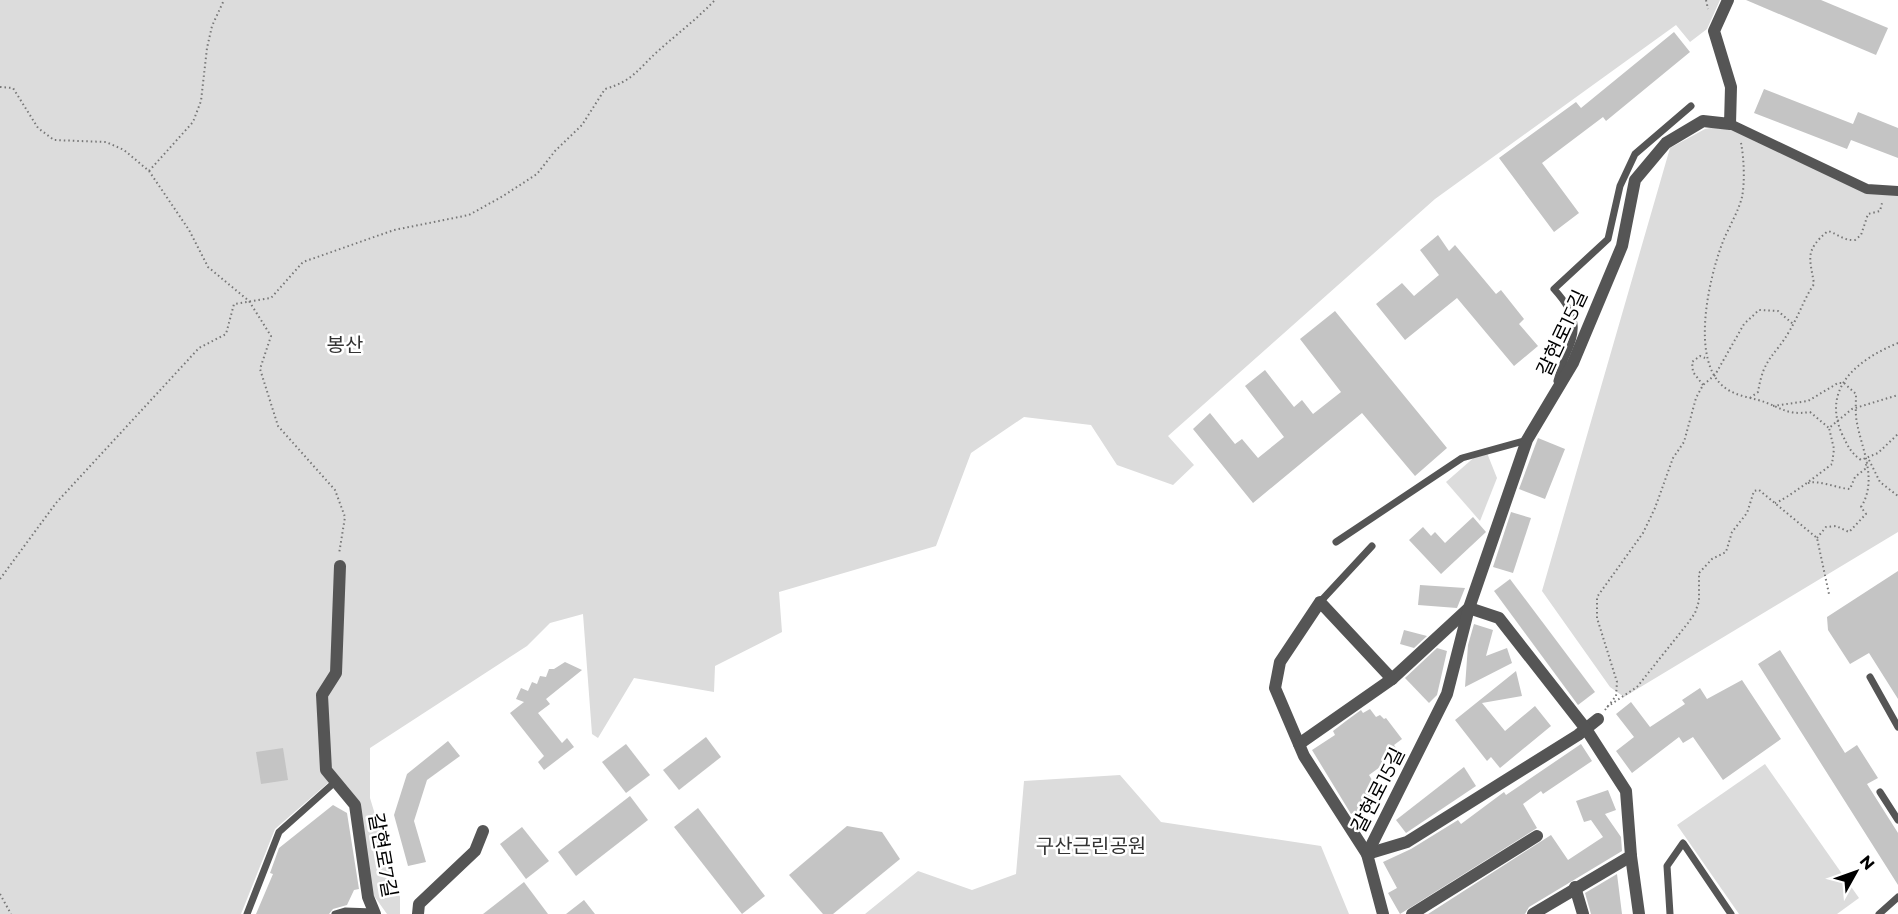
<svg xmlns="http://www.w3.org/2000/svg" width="1898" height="914" viewBox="0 0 1898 914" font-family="Montserrat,'Noto Sans KR',sans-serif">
  <rect width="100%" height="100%" fill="#fff"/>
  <g fill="#dcdcdc">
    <path d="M0,0H1720L1707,29L1690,42L1676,25L1435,199L1168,436L1194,465L1173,485L1117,465L1091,425L1024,417L971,453L936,546L779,592L782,632L715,666L714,692L634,678L598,738L592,734L583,614L550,623L527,646L370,748V798L400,897V914H387L372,893L359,801L338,778L328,783L275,829L241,914H0Z"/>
    <path d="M1730,124L1867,189L1898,191V532L1624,697L1610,687L1542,591L1670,148L1705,129Z"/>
    <path d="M1485,448L1497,478L1480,521L1446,482Z"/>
    <path d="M1765,764L1859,898L1837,914H1739L1677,825Z"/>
    <path d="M1120,775L1161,822L1321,846L1349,914H865L918,871L972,890L1016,874L1024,781Z"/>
  </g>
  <g fill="#c4c4c4">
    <path d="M1746,0H1821L1888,28L1876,55Z"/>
    <path d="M1674,32L1690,52L1606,121L1603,117L1542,163L1579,213L1554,232L1499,158L1576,102L1581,108Z"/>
    <path d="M1764,89L1853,124L1858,112L1898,128V158L1851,140L1847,149L1754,113Z"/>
    <path d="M1438,235L1449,251L1455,245L1496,294L1501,290L1524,319L1519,324L1538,346L1514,366L1457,298L1405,340L1376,304L1402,283L1414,296L1439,275L1420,250Z"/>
    <path d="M1335,311L1447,448L1415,476L1362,413L1253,503L1193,429L1210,413L1235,444L1242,439L1258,458L1284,437L1245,386L1265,370L1294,407L1302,400L1313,414L1341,392L1300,339Z"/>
    <path d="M1538,438L1565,449L1545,499L1519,489Z"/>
    <path d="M1511,512L1531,518L1513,573L1493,567Z"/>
    <path d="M1473,517L1486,532L1441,574L1409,540L1423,527L1431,536L1435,532L1445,543Z"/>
    <path d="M1898,571V699L1869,653L1850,664L1828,630L1827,617Z"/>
    <path d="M1510,579L1595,692L1578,705L1494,591Z"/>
    <path d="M1420,585L1465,588L1457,608L1418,605Z"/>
    <path d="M1474,624L1493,630L1486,656L1507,648L1512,663L1465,687L1468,645Z"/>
    <path d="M1404,630L1427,636L1414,648L1400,644Z"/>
    <path d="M1437,648L1447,651L1437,695L1429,703L1405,678Z"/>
    <path d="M1780,650L1845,753L1857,745L1878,778L1867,784L1898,833V885L1758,664Z"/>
    <path d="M565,662L582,670L546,699L550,704L538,713L562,743L567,738L574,747L544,770L538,762L544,756L510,713L524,702L516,699L521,688L528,691L532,682L537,684L540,676L546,677L549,669H554Z"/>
    <path d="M1516,671L1522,696L1482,703L1505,731L1535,706L1551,726L1500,768L1491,757L1487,761L1455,720Z"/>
    <path d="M1742,680L1781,739L1723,780L1693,737L1683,743L1679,737L1632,773L1616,751L1634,737L1616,714L1631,702L1650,727L1685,704L1682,700L1700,688L1707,699Z"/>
    <path d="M1370,709L1376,717L1380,715L1384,719L1386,718L1402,739L1394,745L1396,748L1390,752L1392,755L1386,760L1387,762L1369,775L1377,788L1374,790L1377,795L1372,798L1374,801L1369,804L1370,807L1358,815L1355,811L1351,814L1312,750L1335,735L1333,731L1346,721L1361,710L1363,713Z"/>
    <path d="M706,737L721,757L679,790L663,770Z"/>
    <path d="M448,741L460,756L427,780L414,821L426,862L408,866L394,815L407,774Z"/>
    <path d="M626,744L650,775L626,793L602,762Z"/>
    <path d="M1581,744L1592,761L1543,794L1541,791L1523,804L1537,828L1400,914L1388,893L1397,888L1383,862L1411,849L1458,820L1461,824L1504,792L1506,795Z"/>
    <path d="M283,748L288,780L261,784L256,752Z"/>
    <path d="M1464,767L1476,786L1406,833L1396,820Z"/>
    <path d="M1608,790L1616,810L1605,814L1621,837L1622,851L1529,907L1525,914H1428L1551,835L1568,860L1603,837L1591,820L1584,822L1576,801Z"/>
    <path d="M630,796L648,820L576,876L558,852Z"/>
    <path d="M333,805L347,813L359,889L354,890L347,905L333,909L329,914H256L273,874L270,873L279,848Z"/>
    <path d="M698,808L765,896L742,914L674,827Z"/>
    <path d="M847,826L882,832L900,859L833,914H823L789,875Z"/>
    <path d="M522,827L549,861L526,879L500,844Z"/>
    <path d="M1617,874L1622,914H1591L1585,893Z"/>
    <path d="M524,882L548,914H483Z"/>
    <path d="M584,900L595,914H566Z"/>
  </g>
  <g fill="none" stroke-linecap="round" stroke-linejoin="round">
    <g stroke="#777" stroke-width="2" stroke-dasharray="1.5 3" stroke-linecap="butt">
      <path d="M1706,0L1708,9"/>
      <path d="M0,87L13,88L38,128L54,140L106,142L124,150L149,171L189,230L208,267L249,301L271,336L260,369L278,426L335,490L345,517L339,554"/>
      <path d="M1741,143C1744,158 1745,182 1742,197C1738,213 1728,228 1722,244C1709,279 1690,360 1724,387C1734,395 1747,397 1758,400C1780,406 1785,416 1810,412L1829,428L1852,409L1898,395"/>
      <path d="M149,171L193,122L201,101L207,48L212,26L224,0"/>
      <path d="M1898,343C1859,359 1821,387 1842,434C1848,446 1850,452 1861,460L1878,453L1898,434"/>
      <path d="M1703,385L1693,372L1692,362L1700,356L1705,358"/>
      <path d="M1750,398L1758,392C1764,356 1774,358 1790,330C1799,315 1804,299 1814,284C1810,258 1804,251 1828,231C1838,234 1844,241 1855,240L1861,235L1868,214L1880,211L1882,203"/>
      <path d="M1773,406L1808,401L1838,383H1844L1856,394C1856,403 1855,414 1857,423C1862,450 1878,480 1861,507L1866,514L1849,532L1836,526L1826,527L1817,538"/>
      <path d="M1869,460L1880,482L1898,496"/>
      <path d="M1808,483C1820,480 1836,488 1850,489L1855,477L1865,469L1867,461"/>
      <path d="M1775,503C1784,501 1823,471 1832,464L1834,449L1829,428"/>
      <path d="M0,579L56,503L199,348L226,334L234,304L271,298L303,262L394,230L469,215L503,196L537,174L555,151L582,125L605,89C633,81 638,69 658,51C677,34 697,19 715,0"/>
      <path d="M1607,707L1637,687L1688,623L1695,613L1699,601V573L1712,559L1726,552L1732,532L1747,513L1754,491L1759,490L1817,538L1829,594"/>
      <path d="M1605,710L1616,696L1617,682L1597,618V597L1643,533L1655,508L1673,458L1684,442L1696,398L1703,385L1715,375L1744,324L1759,310L1778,311L1793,324"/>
      <path d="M0,894L11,914"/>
    </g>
    <g stroke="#555" stroke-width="7">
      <path d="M1557,381C1568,340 1591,330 1554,289L1608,239L1620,186L1635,154L1691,106"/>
      <path d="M1336,542L1462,458L1527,440"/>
      <path d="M1320,602L1372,546"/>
      <path d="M1870,677L1898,727"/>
      <path d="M1880,792L1898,820"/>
      <path d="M247,914L279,832L335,782"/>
      <path d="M335,914L345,911L374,912"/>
      <path d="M1670,914L1667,866L1683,843L1731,914"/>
      <path d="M1879,914L1898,897"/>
    </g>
    <path stroke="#555" stroke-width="10" d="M1730,124L1867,189L1898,191"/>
    <g stroke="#555" stroke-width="12">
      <path d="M340,566L336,673L322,695L326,770L355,805L368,897L375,914"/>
      <path d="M1392,679L1320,602L1280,662L1275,688L1304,756L1367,854L1407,842L1578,735L1598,719"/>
      <path d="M1299,744L1392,679L1469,608L1499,618L1586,729L1626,791L1631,856L1639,914"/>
      <path d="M1575,887L1583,914"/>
      <path d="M418,914L419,904L475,851L483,831"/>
      <path d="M1383,914L1367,854L1447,694L1469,608L1527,440L1573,363L1622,246L1635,180L1666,143L1703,121L1730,124L1731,87L1714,31L1728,0"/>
      <path d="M1412,914L1537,836"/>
      <path d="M1533,914L1631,856"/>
    </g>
  </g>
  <g text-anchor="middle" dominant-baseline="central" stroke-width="5" stroke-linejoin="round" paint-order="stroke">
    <g font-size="20" fill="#000" stroke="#fff">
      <text transform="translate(1562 333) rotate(-65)">갈현로15길</text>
      <text transform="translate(1378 790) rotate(-63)">갈현로15길</text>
      <text transform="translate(383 855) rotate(80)">갈현로7길</text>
    </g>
    <g font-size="20" fill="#333" stroke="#fff">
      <text x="345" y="345">봉산</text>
      <text x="1091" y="846">구산근린공원</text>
    </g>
  </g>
  <g transform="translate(1856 872) rotate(50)" stroke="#ffffff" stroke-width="4.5" paint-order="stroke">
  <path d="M0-4.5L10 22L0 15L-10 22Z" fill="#000000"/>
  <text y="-9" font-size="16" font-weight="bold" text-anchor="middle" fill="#000000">N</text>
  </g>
</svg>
